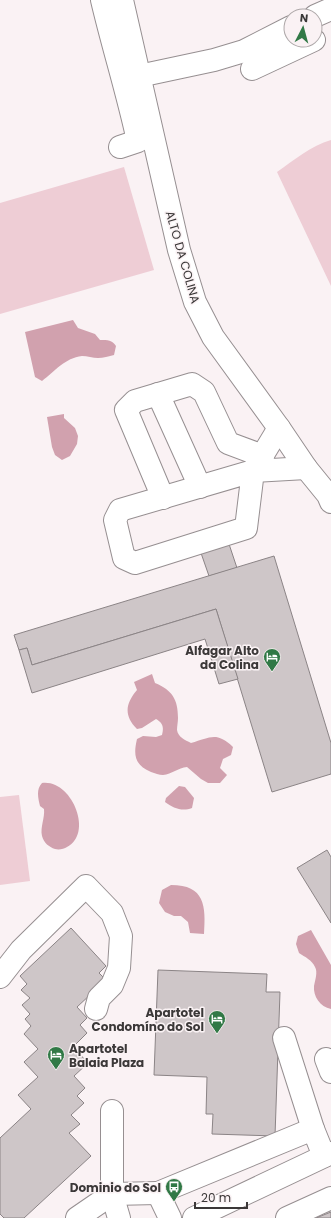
<svg xmlns="http://www.w3.org/2000/svg" width="331" height="1218" viewBox="0 0 331 1218" font-family="Poppins,sans-serif">
  <rect width="100%" height="100%" fill="#faf2f4"/>
  <g fill="#eecdd5">
    <path d="M331,140V286L277,172C294,160 311,146 331,140Z"/>
    <path d="M124,167L154,270L0,314V203Z"/>
    <path d="M19,795L30,881L0,885V797Z"/>
  </g>
  <g fill="#d1a1ae">
    <path d="M73,320L78,328L95,334L100,340C108,340 112,340 116,346L114,355C109,356 103,358 98,358C93,358 87,356 82,356C65,358 55,371 42,381L35,377L25,332Z"/>
    <path d="M64,414V418L75,428L78,436L77,444L70,456L62,460L55,455L52,447L47,417Z"/>
    <path d="M152,674L155,683C172,690 178,699 178,718C178,722 177,726 177,730C178,737 185,740 191,743C210,738 216,731 233,747L231,755L223,759L220,768L227,775L220,783H208L201,779L187,767C178,768 172,774 163,775C159,775 155,773 151,772C135,765 133,756 137,739L143,736L156,737L162,735C164,727 163,723 156,719L142,728L137,729C123,715 126,703 137,690L134,682Z"/>
    <path d="M42,783C72,779 94,834 67,847C64,849 59,850 55,849C49,847 44,843 42,836C40,827 45,818 44,809L40,806C38,798 36,789 42,783Z"/>
    <path d="M179,786L185,787L194,798L192,808C182,812 173,808 165,802L166,798Z"/>
    <path d="M171,885C205,885 206,906 204,934L190,933L188,922L181,916H174L165,912L159,903L162,890Z"/>
    <path d="M311,930L331,965V1009C320,1007 313,996 314,986C315,980 318,972 315,967C312,960 305,957 299,953L296,944L298,936Z"/>
  </g>
  <g fill="#cec6c8" stroke="#8b8486">
    <path d="M229,544L237,568L209,576L201,553Z"/>
    <path d="M274,556L331,743V774L272,792L216,609L32,665L27,648L19,650L14,635Z"/>
    <path d="M216,609L238,679L219,684L205,639L32,693L19,650L27,648L32,665Z"/>
    <path d="M327,850L331,857V923L297,868Z"/>
    <path d="M71,928L106,966L99,973L106,980L77,1007L87,1018L80,1025L87,1033L73,1047L88,1063L74,1076L85,1088L77,1096L84,1103L71,1115L80,1124L69,1133L91,1156L24,1218H4L0,1214V1138L31,1109L18,1095L38,1077L24,1062L38,1049L24,1034L31,1026L25,1019L30,1014L22,1005L30,998L21,990L27,984L20,976Z"/>
    <path d="M158,970L267,974L266,992H280L275,1136L212,1134L213,1114H206L207,1077L154,1075Z"/>
    <path d="M331,1212V1218H316Z"/>
  </g>
  <g fill="none" stroke-linecap="round" stroke-linejoin="round">
    <defs>
      <g id="minor">
        <path d="M102,0C113,47 128,94 138,141L120,147"/>
        <path d="M122,0L179,250L195,302L213,337L279,428L306,468L328,495L331,502"/>
        <path d="M315,16L331,9"/>
        <path d="M252,69L314,40"/>
        <path d="M139,76L214,60L244,51L291,27"/>
        <path d="M158,394L200,487"/>
        <path d="M279,428L253,471L246,528L135,563L124,558L115,520L120,510L253,471L306,468"/>
        <path d="M163,498L126,410L135,401L192,384L204,392L228,443L263,456"/>
        <path d="M0,977L21,950L86,886L112,913L121,936L119,968L112,985L99,998L96,1009"/>
        <path d="M284,1038L313,1129"/>
        <path d="M326,1059L331,1072"/>
        <path d="M112,1111V1194L119,1218"/>
        <path d="M77,1218L112,1194L158,1193"/>
        <path d="M170,1218L158,1193L313,1129L324,1156"/>
        <path d="M194,1218L331,1153"/>
        <path d="M287,1218L331,1198"/>
      </g>
    </defs>
    <use href="#minor" stroke="#968f91" stroke-width="24"/>
    <use href="#minor" stroke="#fff" stroke-width="22"/>
  </g>
  <defs>
    <symbol id="hotel-pin" viewBox="-11 -11 22 30"><path d="M0 17L-7.5 6A9.5 9.5 0 1 1 7.5 6Z" fill="#317946" stroke="#faf2f4"/><path d="M-6-4.5h1.5V1H6V5H4.5V3h-9V5H-6ZM-4 0a1.8 1.8 0 1 1 3.6 0ZM.5 0V-2.5h3Q6-2.5 6 0Z" fill="#fff"/></symbol>
    <symbol id="bus-pin" viewBox="-11 -11 22 30"><path d="M0 17L-7.5 6A9.5 9.5 0 1 1 7.5 6Z" fill="#317946" stroke="#faf2f4"/><path d="M-5-6H5V4H4V6H2V4H-2V6H-4V4H-5ZM-3.5-4V0h7V-4ZM-3.5 1.2v1.5H-2V1.2ZM2 1.2v1.5H3.5V1.2Z" fill="#fff"/></symbol>
  </defs>
  <g fill-rule="evenodd">
    <use href="#hotel-pin" x="262" y="647" width="20" height="27"/>
    <use href="#hotel-pin" x="207" y="1009" width="20" height="27"/>
    <use href="#hotel-pin" x="46" y="1045" width="20" height="27"/>
    <use href="#bus-pin" x="164" y="1177" width="20" height="27"/>
  </g>
  <g text-anchor="middle" dominant-baseline="central" stroke-width="3" stroke-linejoin="round" paint-order="stroke">
    <g font-size="12" fill="#3b3838" stroke="#faf2f4">
      <text transform="translate(183 257) rotate(74)">ALTO DA COLINA</text>
    </g>
    <g font-size="12" font-weight="bold" fill="#3b3838" stroke="#faf2f4" text-anchor="end">
      <text x="259" y="650">Alfagar Alto<tspan x="259" dy="14">da Colina</tspan></text>
      <text x="204" y="1012">Apartotel<tspan x="204" dy="14">Condomíno do Sol</tspan></text>
      <text x="69" y="1048" text-anchor="start">Apartotel<tspan x="69" dy="14">Balaia Plaza</tspan></text>
      <text x="161" y="1187">Dominio do Sol</text>
    </g>
  </g>
  <g transform="translate(303 28) rotate(6)"><circle r="19" fill="#faf2f4" stroke="#aea8a9"/>
  <path d="M0-3L7 15L0 10L-7 15Z" fill="#317946"/>
  <text y="-6" font-size="11" font-weight="bold" text-anchor="middle" fill="#3b3838">N</text>
  </g>
  <path d="M195 1202v6h52v-6" fill="none" stroke="#3b3838" stroke-width="2"/>
  <text x="201" y="1202" font-size="12" fill="#3b3838" stroke="#faf2f4" stroke-width="3" paint-order="stroke">20 m</text>
</svg>
